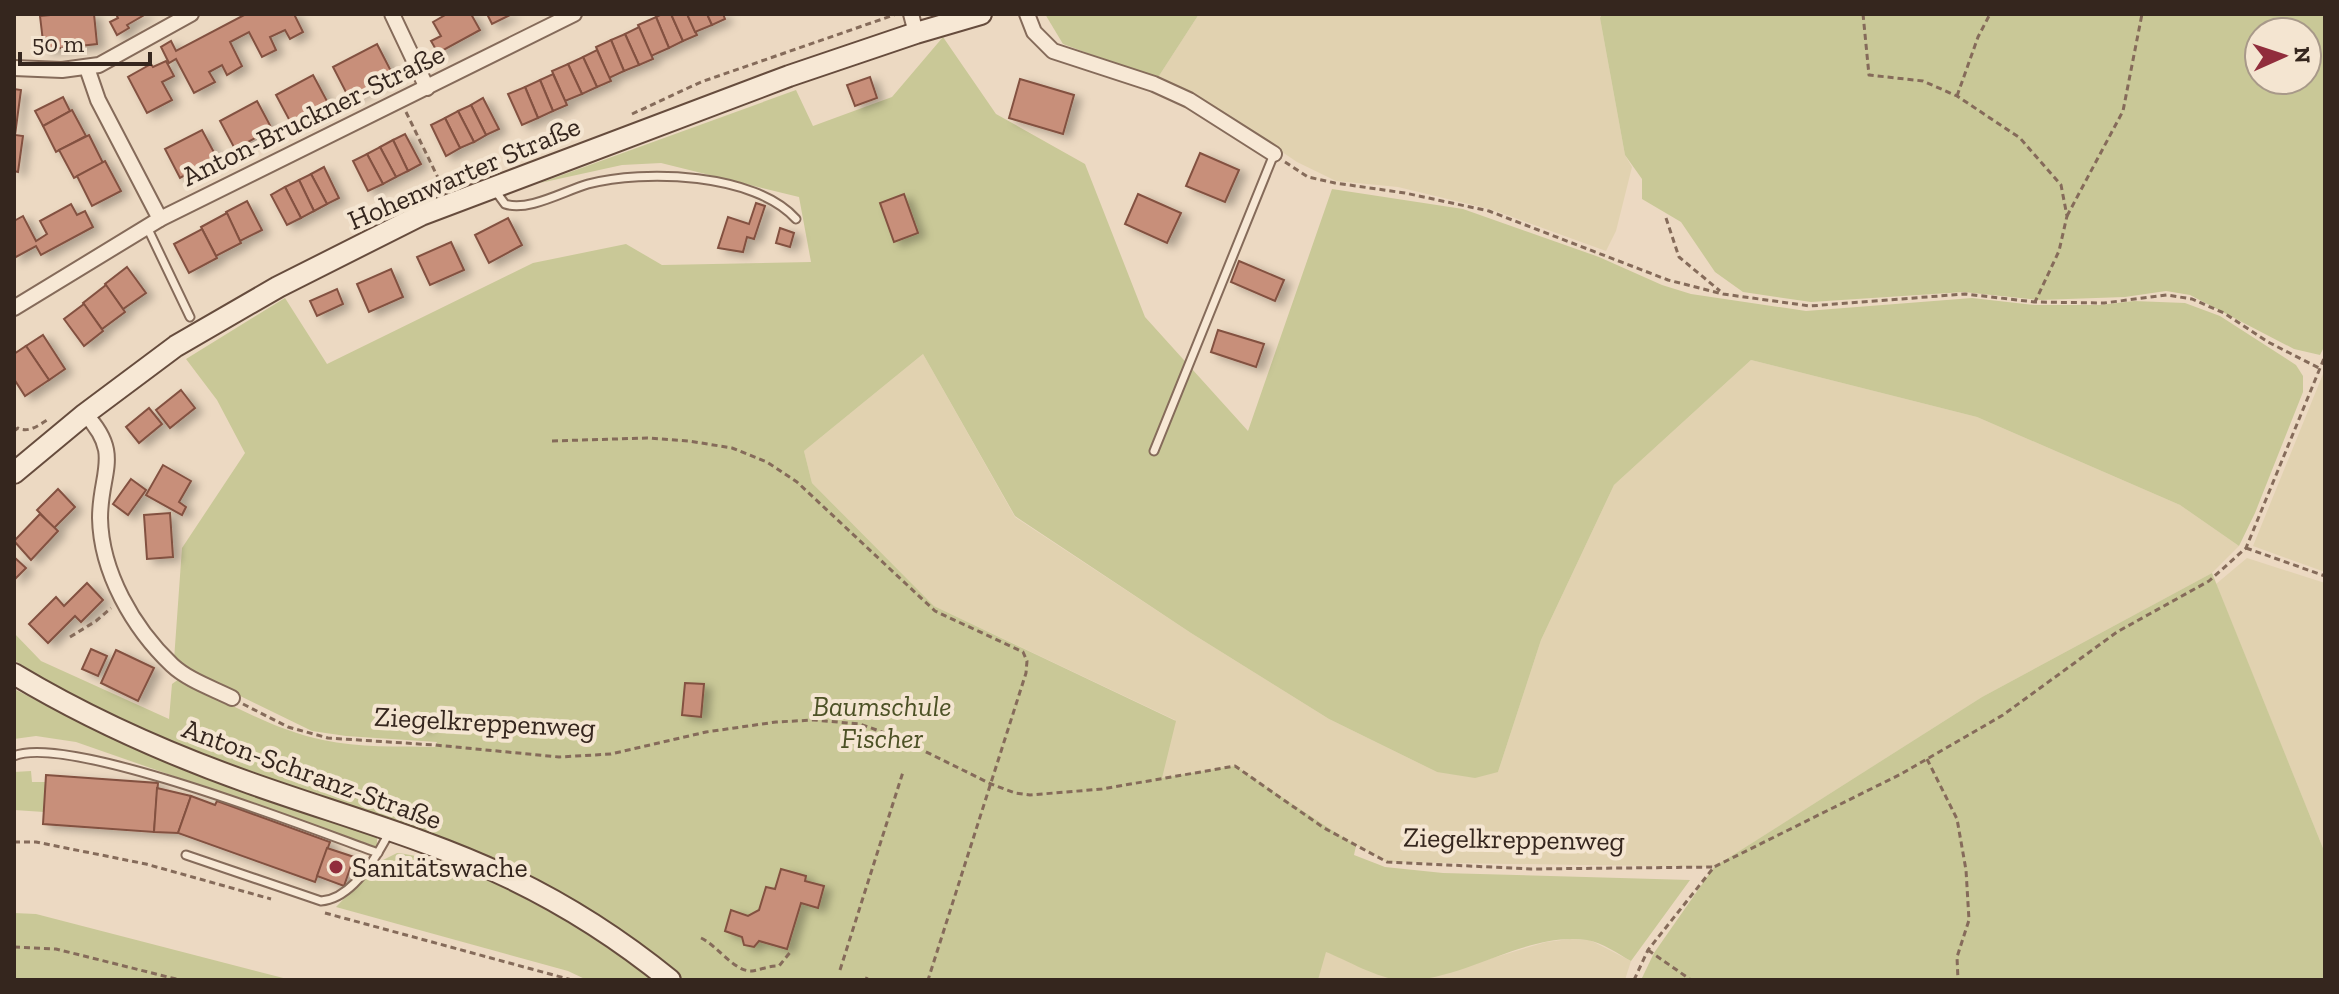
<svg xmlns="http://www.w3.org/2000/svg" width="2339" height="994" viewBox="0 0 2339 994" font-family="'Zilla Slab',serif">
  <defs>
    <filter id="shadow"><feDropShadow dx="7" dy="4" stdDeviation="4" flood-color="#0004"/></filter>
  </defs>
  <rect width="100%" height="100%" fill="#ecd9c2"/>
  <g fill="#e1d2b0">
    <path d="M1199,14H1602L1600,18L1625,155L1632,167L1616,231L1606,251L1493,210L1398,187L1336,181L1297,162L1220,110L1181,88L1157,79Z"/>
    <path d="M923,354L1015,517L1191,633L1329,719L1437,772H1498L1541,640L1614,485L1751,360L1977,417L2180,505L2239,546L2212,573L1982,697L1714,867L1387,862L1324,828L1161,778L1175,720L934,606L812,483L804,451Z"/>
    <path d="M2325,369V572L2253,546Z"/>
    <path d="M2247,558L2325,583V853L2216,584Z"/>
    <path d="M1570,939L1590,940L1631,961L1625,980H1419L1546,942Z"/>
    <path d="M1325,951L1369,970L1396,980H1318Z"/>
  </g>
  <g fill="#c9c897" fill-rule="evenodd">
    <path d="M1045,14H1199L1157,79L1063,44Z"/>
    <path d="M1602,14H2325V345L2320,355L2294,349L2190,295L2166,291L2125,297L2039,300L1964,292L1811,302L1743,292L1715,272L1681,222L1642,199V179L1625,155L1600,18ZM2259,32H2307V80H2259Z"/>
    <path d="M943,37L996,114L1085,164L1145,317L1248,431L1332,189L1463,209L1599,257L1662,285L1691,294L1806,311L1972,298L2035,305H2100L2134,301L2185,303L2220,316L2296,365L2303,376V392L2255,513L2239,546L2180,505L1977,417L1751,360L1614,485L1541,640L1498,772L1475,778L1437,772L1329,719L1191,633L1015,516L923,354L804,451L812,483L934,606L1176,721L1162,778L1235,766L1356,846L1354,855L1385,867L1443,873L1690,880L1631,961C1618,954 1602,942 1587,940C1525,931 1462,983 1401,980C1379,979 1346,960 1326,952L1318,980H684L658,959L583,908L125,723L75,699L14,660V633L41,661L169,719L172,684L179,679C225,701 273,730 323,740C359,748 398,746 435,747L437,742L346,736L312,731L191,672L174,660L182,548L245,453L217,400L186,359L285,298L327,364L533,263L626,244L662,265L811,262L799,197L661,163L622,165L540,183L796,90L813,126L892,97Z"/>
    <path d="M2212,573L2325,853V980H1641L1654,953L1714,867L1982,697Z"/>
    <path d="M14,689L119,742L206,779L377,836V847L76,742L36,736L14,739Z"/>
    <path d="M31,771L32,782H46L44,812L14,810V772Z"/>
    <path d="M397,853C479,862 587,931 653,980H587L568,971L336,907L379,862Z"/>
    <path d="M14,913L36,914L291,980H14Z"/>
  </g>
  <g fill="#c88f7a" stroke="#835141" stroke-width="2" filter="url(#shadow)">
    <path d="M61,14H94L97,44L44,50L40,16Z"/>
    <path d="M116,14H146L127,25L129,28L117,35L110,22L118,18Z"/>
    <path d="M246,14H294L303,32L290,39L285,30L270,37L276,50L262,57L249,32L230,42L242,66L227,75L222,65L209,72L215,82L194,93L176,59L169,63L161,47L171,41L176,51Z"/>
    <path d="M447,14H471L480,30L438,53L431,41L441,36L433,22Z"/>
    <path d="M487,14H512L492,24Z"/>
    <path d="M662,14H671L683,41L669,48L656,17Z"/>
    <path d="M671,14H687L697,35L683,41Z"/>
    <path d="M687,14H707L712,25L695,32Z"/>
    <path d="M707,14H723L725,19L712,25Z"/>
    <path d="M656,17L669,48L651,56L638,25Z"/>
    <path d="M639,27L653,59L639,65L625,34Z"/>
    <path d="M625,34L639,65L624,71L611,40Z"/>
    <path d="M611,40L624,71L609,78L596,47Z"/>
    <path d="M377,44L393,75L349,98L333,67Z"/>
    <path d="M597,50L611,81L597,87L583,57Z"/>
    <path d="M583,57L597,87L582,94L568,64Z"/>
    <path d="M166,61L174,76L162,82L172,100L147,113L128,77L151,64L153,67Z"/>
    <path d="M568,64L582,94L565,101L552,71Z"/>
    <path d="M553,74L567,105L553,111L540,80Z"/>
    <path d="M313,75L328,103L291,123L276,95Z"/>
    <path d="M870,77L877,98L855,106L847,85Z"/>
    <path d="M1020,79L1074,95L1063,134L1009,118Z"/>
    <path d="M540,80L553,111L538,118L525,87Z"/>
    <path d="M525,87L538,118L522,125L508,94Z"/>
    <path d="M14,89L21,90L15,135L23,136L18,172L14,171Z"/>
    <path d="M63,97L70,111L43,126L35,111Z"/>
    <path d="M483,98L499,129L486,135L471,105Z"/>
    <path d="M257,101L272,129L235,149L220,121Z"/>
    <path d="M471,105L486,135L474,142L458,111Z"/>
    <path d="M72,110L86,136L56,152L43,126Z"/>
    <path d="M458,111L474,142L460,148L445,118Z"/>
    <path d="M445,118L460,148L446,156L431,125Z"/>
    <path d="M202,130L217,158L180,178L165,149Z"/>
    <path d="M405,134L421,164L408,171L393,140Z"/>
    <path d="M89,135L103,163L74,178L59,150Z"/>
    <path d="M393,140L408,171L396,177L380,147Z"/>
    <path d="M380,147L396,177L383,184L367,154Z"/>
    <path d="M1200,153L1239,170L1225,202L1186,186Z"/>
    <path d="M367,154L383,184L368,191L353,161Z"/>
    <path d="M105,161L121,191L92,206L77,176Z"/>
    <path d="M324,167L339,198L327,204L311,174Z"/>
    <path d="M311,174L327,204L314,211L299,180Z"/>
    <path d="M299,180L314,211L301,218L285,187Z"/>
    <path d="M285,187L301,218L287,225L271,195Z"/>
    <path d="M904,194L918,233L894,242L880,203Z"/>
    <path d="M1138,194L1181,213L1167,243L1125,224Z"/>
    <path d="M247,201L262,230L240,241L226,212Z"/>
    <path d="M756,203L765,206L754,239L747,237L743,252L718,248L728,217L749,224Z"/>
    <path d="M71,204L77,215L85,211L93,227L41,255L36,246L14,258V221L23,216L36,241L47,234L40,221Z"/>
    <path d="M227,213L241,243L216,256L201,227Z"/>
    <path d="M508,218L522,245L489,263L475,235Z"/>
    <path d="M780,228L794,233L790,247L776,243Z"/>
    <path d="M202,229L217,258L189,273L174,244Z"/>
    <path d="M451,242L464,270L430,285L417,257Z"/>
    <path d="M1239,261L1284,280L1275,301L1231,282Z"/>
    <path d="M127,267L146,293L123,309L105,284Z"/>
    <path d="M391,269L403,297L369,312L357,284Z"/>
    <path d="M106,285L125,312L102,329L83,303Z"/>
    <path d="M337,289L343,304L317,316L310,301Z"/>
    <path d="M84,304L103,331L84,346L64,319Z"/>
    <path d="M1218,330L1264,344L1256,367L1211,352Z"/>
    <path d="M43,335L65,369L49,380L26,346Z"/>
    <path d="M26,346L49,380L25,396L14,379V354Z"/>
    <path d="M181,390L195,408L170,428L156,410Z"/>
    <path d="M149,408L162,424L139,443L126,427Z"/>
    <path d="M163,465L191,481L179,502L186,507L182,515L146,495Z"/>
    <path d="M131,479L146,490L128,515L113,504Z"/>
    <path d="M58,489L75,507L54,528L37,510Z"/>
    <path d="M170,513L173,557L147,559L144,515Z"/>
    <path d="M40,514L58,531L31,560L14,541Z"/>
    <path d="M14,557L26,568L14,580Z"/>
    <path d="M87,583L103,600L81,622L75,616L48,643L29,624L56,597L64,606Z"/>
    <path d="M91,649L107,656L98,676L82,669Z"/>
    <path d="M116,650L154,668L138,701L101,683Z"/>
    <path d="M685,683L704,684L701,717L682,715Z"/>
    <path d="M418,716L428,719L425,728L415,724Z"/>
    <path d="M46,775L158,783L154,832L43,824Z"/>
    <path d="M157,788L191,796L178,833L154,832Z"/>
    <path d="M191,796L215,805L217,801L330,842L315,882L178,833Z"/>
    <path d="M327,848L354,857L344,886L317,876Z"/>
    <path d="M781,869L806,876L805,881L824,886L818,908L801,903L787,949L759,941L754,947L744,945L742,937L725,931L731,910L748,916L759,910L766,887L775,889Z"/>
  </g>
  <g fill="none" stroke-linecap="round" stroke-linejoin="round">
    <defs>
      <g id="lane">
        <path d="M494,189L505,204C528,212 564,191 588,184C644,169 755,173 796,219"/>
        <path d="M147,227L190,317"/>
        <path d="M1154,451L1274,154"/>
        <path d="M14,756C68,733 314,830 378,853"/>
        <path d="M186,855L321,901C352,899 376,858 389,833"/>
      </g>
      <g id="street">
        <path d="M392,14L427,88"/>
        <path d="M911,14L916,33"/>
        <path d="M1027,14L1034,32L1053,51L1154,84L1189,100L1274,154"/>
        <path d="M14,68L62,70L99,65L191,14"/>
        <path d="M87,68L98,100L160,219"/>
        <path d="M14,308L160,219L574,14"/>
        <path d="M85,414C123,454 100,472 100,518C101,572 133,628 172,665C188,680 212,688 232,698"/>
      </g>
      <g id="secondary">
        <path d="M14,473L85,414L176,346L278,287L421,215L789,76L916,33L981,14"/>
        <path d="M14,674C89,719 168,754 250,783C337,814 429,839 512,879C568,906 622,941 670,980"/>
      </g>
    </defs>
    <use href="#lane" stroke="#856b5a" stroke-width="11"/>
    <use href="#street" stroke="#856b5a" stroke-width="18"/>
    <use href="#secondary" stroke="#664c3d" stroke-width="24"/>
    <g stroke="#856b5a" stroke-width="3" stroke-dasharray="6 4" stroke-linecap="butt">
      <path d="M1863,14L1869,75L1923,81L1957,96L2020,138L2061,185L2067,216L2059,251L2035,302"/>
      <path d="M1957,96L1978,37L1990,14"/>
      <path d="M406,112L443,188"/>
      <path d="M632,114L701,82L894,15"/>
      <path d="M1285,162L1308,177L1335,183L1405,193L1489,211L1668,280L1723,294L1810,306L1965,294L2035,302L2104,303L2167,295L2192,299L2224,313L2268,342L2319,368"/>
      <path d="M2067,216L2123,111L2142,14"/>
      <path d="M1666,218L1679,257L1720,291"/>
      <path d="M14,431L18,428C28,433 38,426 47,420"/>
      <path d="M552,441L647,438L689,441L732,448L767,462L797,482L935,611L1023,652L1027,661L1026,673L928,980"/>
      <path d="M2246,548L2325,576"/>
      <path d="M70,637L96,621L111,608"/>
      <path d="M243,704L288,727L328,738L435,745L559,757L611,754L706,732L776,722L814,720L860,724L896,737L991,784L1015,793L1030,795L1102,789L1235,766L1324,828L1387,862L1531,869L1714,867"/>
      <path d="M1927,759L1957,819L1966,870L1969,920L1957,957L1958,980"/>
      <path d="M14,842H36L146,864L271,899"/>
      <path d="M325,913L572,980"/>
      <path d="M701,938C717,945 734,972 752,971C760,970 767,966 779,966L792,950"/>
      <path d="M14,947L56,949L180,980"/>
      <path d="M1648,950L1691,980"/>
      <path d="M840,970L903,772"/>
      <path d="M866,980L867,977"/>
      <path d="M1634,980L1648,950L1714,867L1901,774L2003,715L2117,632L2209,581L2246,548L2325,356"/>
    </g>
    <use href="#lane" stroke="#f7e8d5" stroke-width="7"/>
    <use href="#street" stroke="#f7e8d5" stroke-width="14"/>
    <use href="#secondary" stroke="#f7e8d5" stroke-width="20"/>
  </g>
  <circle fill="#912d3c" stroke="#f4e5d1" stroke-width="3" cx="336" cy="867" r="8"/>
  <g text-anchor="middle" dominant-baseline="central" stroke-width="8" stroke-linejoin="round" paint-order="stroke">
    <g font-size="28" fill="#35261e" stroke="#f4e5d1">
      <text transform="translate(313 115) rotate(-26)">Anton-Bruckner-Straße</text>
      <text transform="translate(464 173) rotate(-23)">Hohenwarter Straße</text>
      <text transform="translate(485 722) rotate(3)">Ziegelkreppenweg</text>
      <text transform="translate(312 774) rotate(20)">Anton-Schranz-Straße</text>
      <text transform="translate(1514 839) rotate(1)">Ziegelkreppenweg</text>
    </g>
    <g font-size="28" font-style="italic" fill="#4c5125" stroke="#f4e5d1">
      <text x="882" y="706">Baumschule<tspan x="882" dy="32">Fischer</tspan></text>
    </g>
    <g font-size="28" fill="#35261e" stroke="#f4e5d1" text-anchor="start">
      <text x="352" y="867">Sanitätswache</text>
    </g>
  </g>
  <rect width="2339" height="994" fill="none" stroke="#35261e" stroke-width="32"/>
  <g transform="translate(2283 56) rotate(87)"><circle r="38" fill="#f4e5d1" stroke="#a89989" stroke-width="2"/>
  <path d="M0-6L14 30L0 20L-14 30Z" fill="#912d3c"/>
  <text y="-12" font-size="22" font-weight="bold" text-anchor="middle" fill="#35261e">N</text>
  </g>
  <path d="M20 52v12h130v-12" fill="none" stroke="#35261e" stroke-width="4"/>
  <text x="32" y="52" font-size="24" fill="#35261e" stroke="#f4e5d1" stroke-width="6" paint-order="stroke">50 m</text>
</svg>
